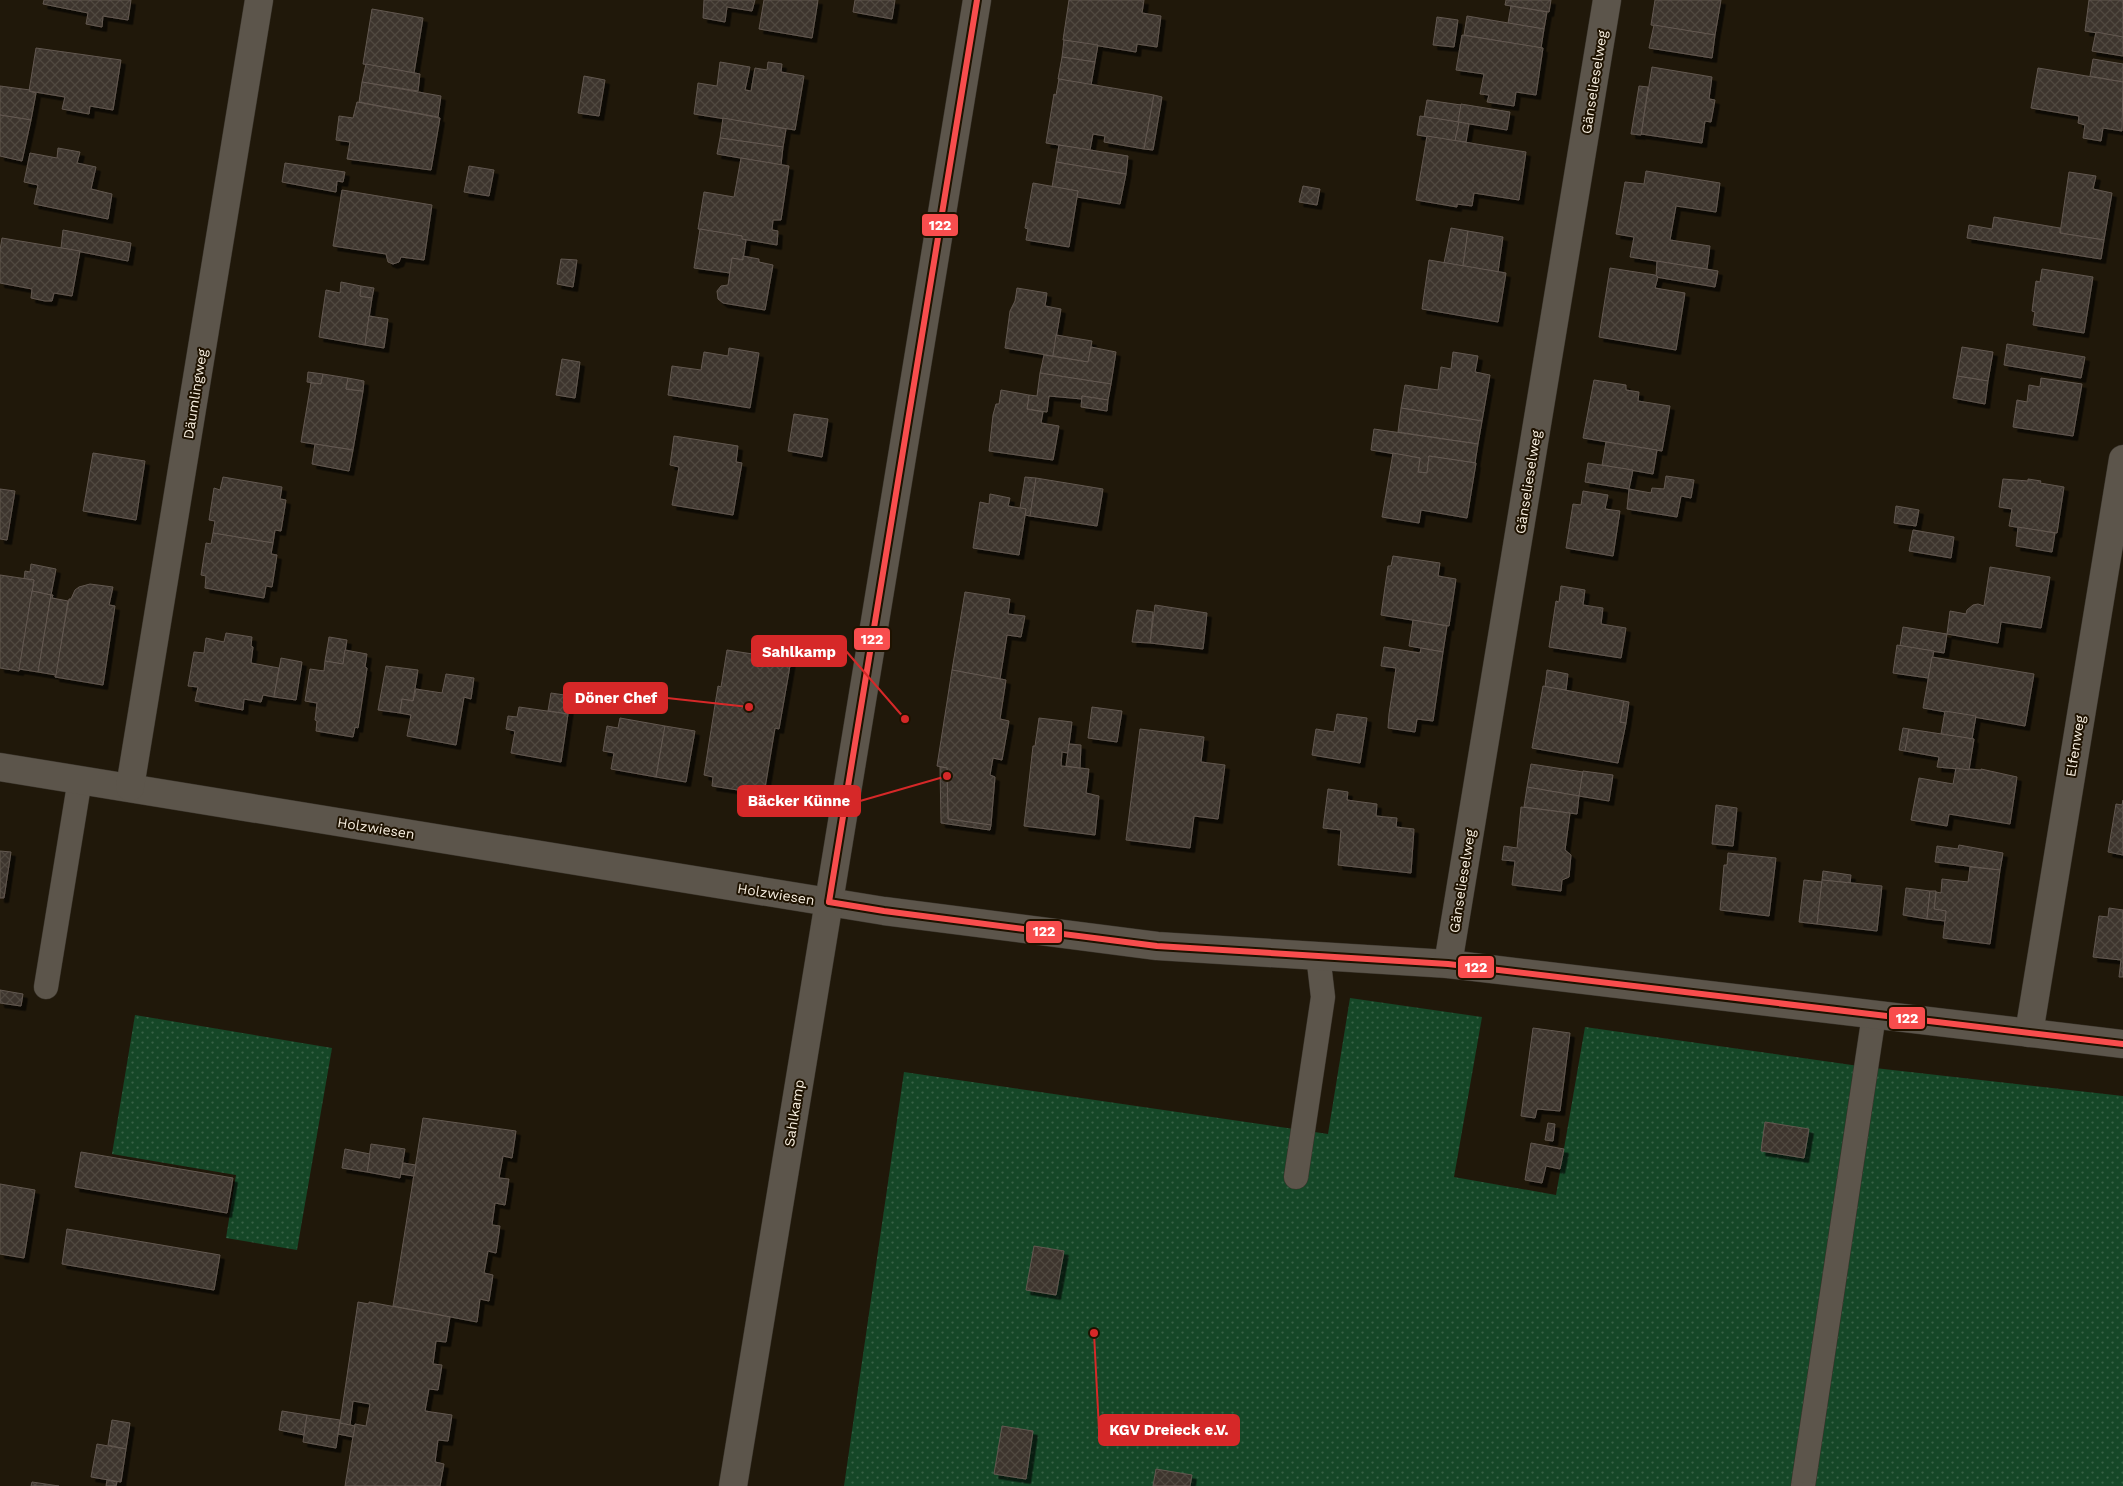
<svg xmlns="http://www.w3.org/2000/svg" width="2123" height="1486" viewBox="0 0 2123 1486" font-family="'Work Sans',sans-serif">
  <defs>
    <pattern id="grass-dots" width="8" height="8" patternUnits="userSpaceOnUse" patternTransform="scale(1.25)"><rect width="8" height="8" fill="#154727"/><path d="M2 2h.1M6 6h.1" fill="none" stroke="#386246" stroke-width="1.8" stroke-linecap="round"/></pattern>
    <pattern id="building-cross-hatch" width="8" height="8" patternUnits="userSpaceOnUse" patternTransform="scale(1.25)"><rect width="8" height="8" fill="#3d342d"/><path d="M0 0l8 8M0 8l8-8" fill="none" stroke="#504841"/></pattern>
    <filter id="shadow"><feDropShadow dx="4.5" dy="4.5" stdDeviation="0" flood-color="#0009"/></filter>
  </defs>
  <rect width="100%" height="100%" fill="#20180a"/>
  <g fill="url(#grass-dots)">
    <path d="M1350,998L1482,1017L1454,1177L1556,1195L1585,1027L1866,1067L2123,1096V1486H844L904,1072L1328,1134Z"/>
    <path d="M135,1015L332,1048L297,1250L226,1238L236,1175L112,1154Z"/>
  </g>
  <g fill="url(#building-cross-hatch)" stroke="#625850" filter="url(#shadow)">
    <path d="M44,0H131L128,20L103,16L102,27L86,24L88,13L43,4Z"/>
    <path d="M704,0H755L752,11L727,7L725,22L703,18Z"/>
    <path d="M764,0H818L812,38L759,29Z"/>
    <path d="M855,0H895L892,19L853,12Z"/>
    <path d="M1069,0H1144L1142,13L1161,16L1157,47L1137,44L1136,52L1063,40Z"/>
    <path d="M1506,0H1551L1549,12L1505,5Z"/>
    <path d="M1655,0H1721L1715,35L1651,25Z"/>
    <path d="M2089,0H2123V37L2085,31Z"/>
    <path d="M1511,6L1547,12L1544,29L1508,23Z"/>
    <path d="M372,9L423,18L414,73L363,64Z"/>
    <path d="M1467,16L1544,29L1541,48L1464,35Z"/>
    <path d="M1437,17L1458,20L1454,47L1433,45Z"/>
    <path d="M1654,25L1715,35L1712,58L1649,48Z"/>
    <path d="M2096,32L2123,37V56L2092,51Z"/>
    <path d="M1462,35L1543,48L1536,95L1516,92L1514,106L1487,102L1489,95L1480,94L1484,74L1456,70Z"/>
    <path d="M1064,40L1098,45L1095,62L1062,57Z"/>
    <path d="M36,48L121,60L113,110L90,106L89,114L62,109L65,97L29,91Z"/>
    <path d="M1062,57L1095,62L1091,85L1058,79Z"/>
    <path d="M2093,59L2123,64V82L2090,76Z"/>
    <path d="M720,62L750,67L745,90L751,91L755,68L767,70L768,62L782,64L781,72L804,76L795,130L694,114L698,83L717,86Z"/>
    <path d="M366,64L420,74L418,91L362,82Z"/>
    <path d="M1652,67L1712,77L1709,99L1715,100L1711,122L1705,121L1702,143L1641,134Z"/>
    <path d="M2038,68L2123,82L2122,131L2103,128L2101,141L2083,138L2085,125L2078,123L2079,116L2031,108Z"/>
    <path d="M584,76L605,80L599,116L578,113Z"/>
    <path d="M1059,79L1154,95L1144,149L1104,142L1105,136L1093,134L1090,150L1046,143L1054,94L1056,95Z"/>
    <path d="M362,82L441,96L438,117L359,102Z"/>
    <path d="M0,86L30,90L29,91L36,93L31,120L0,115Z"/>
    <path d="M1639,86L1648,87L1641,135L1631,134Z"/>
    <path d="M1154,95L1162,97L1153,150L1144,149Z"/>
    <path d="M1427,100L1461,105L1458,122L1424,117Z"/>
    <path d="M357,102L440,118L431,170L347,159L350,142L336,140L339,116L353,118Z"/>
    <path d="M1461,104L1510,112L1507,130L1458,122Z"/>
    <path d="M0,115L31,120L22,161L0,156Z"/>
    <path d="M1420,116L1459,122L1455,141L1417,135Z"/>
    <path d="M723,118L786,129L783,147L720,138Z"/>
    <path d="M1459,122L1469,124L1466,142L1455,141Z"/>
    <path d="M1427,136L1526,152L1519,200L1474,193L1472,206L1457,204V207L1416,200Z"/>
    <path d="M720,138L783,147L781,165L717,154Z"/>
    <path d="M1059,145L1128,156L1126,174L1056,162Z"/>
    <path d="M58,148L80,152L77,163L96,167L91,189L112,194L108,219L34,204L38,185L24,182L30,153L57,158Z"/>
    <path d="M741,158L789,166L781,220H773L772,230L778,231L777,245L742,239V236L698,229L704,192L734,197Z"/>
    <path d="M1056,162L1126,174L1120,204L1077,197L1078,191L1052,187Z"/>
    <path d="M285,163L345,172L343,182L337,181L336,192L282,182Z"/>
    <path d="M469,166L494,170L489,196L464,192Z"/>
    <path d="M1646,171L1720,183L1716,212L1676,206L1670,240L1710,246L1707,269L1630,257L1634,237L1616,234L1625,182L1644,184Z"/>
    <path d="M2069,172L2096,176L2093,189L2112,193L2104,240L2060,233Z"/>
    <path d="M1033,183L1078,191L1069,247L1026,240L1028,229L1025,228Z"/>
    <path d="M1303,186L1320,189L1317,205L1299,202Z"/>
    <path d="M342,190L432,205L424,260L401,257L399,262L393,264L388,262L386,254L333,246Z"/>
    <path d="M1994,217L2060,228V233L2104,240L2101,259L1967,238L1969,225L1992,229Z"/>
    <path d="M1451,228L1468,231L1463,266L1444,263Z"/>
    <path d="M700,229L742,236V239L746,240L743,260L732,258L730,273L694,268Z"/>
    <path d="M63,230L131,243L128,261L61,248Z"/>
    <path d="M1468,231L1503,237L1498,272L1463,266Z"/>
    <path d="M2,238L80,251L72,296L54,293L52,301H45L31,298L32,289L0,283V250Z"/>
    <path d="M743,256L759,259V262L773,265L765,310L723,303L718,299L717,291L721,286L728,285L732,258L743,260Z"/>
    <path d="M561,259L577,260L573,287L557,284Z"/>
    <path d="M1429,260L1506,273L1498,322L1422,309Z"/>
    <path d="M1657,261L1718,271L1715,287L1656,277Z"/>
    <path d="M1610,268L1655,275L1658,277L1655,288L1685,293L1676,350L1599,337Z"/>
    <path d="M2042,269L2093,277L2084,333L2033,325L2035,312L2032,311L2036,281L2040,282Z"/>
    <path d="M341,282L361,286L360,296L372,298L365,345L319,337L326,290L340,293Z"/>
    <path d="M361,286L374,288L372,298L360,296Z"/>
    <path d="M1017,288L1047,293L1045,306L1061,309L1053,356L1005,348L1010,311L1015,301Z"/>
    <path d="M369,316L388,319L384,348L365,345Z"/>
    <path d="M1056,335L1092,341L1088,362L1053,356Z"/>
    <path d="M2007,344L2085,357L2081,378L2004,365Z"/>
    <path d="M1091,347L1116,352L1111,384L1040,373L1044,355L1088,362Z"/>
    <path d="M1962,347L1993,352L1988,381L1957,376Z"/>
    <path d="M729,348L759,353L750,408L668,395L672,366L701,370L704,352L728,356Z"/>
    <path d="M1453,352L1478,356L1475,372L1490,375L1482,421L1401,408L1405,385L1438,390L1441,367L1451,369Z"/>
    <path d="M562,359L580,362L575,398L556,395Z"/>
    <path d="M308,372L323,374L321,384L307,382Z"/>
    <path d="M1040,373L1111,384L1108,400L1082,396V399L1049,396L1047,412L1027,409L1029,395L1037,396Z"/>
    <path d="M323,374L348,378L346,389L363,391L353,450L301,442L311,383L321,384Z"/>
    <path d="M1957,376L1988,381L1985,404L1953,398Z"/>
    <path d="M348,378L364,381L363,391L346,389Z"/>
    <path d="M2041,378L2082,384L2073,436L2013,427L2017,400L2027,402L2029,385L2040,387Z"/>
    <path d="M1594,380L1626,385V390L1639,392L1638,401L1670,406L1662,451L1583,438Z"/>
    <path d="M1001,390L1029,395L1027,409L1043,412L1041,423L1059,426L1053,460L989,451L993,415L996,404H999Z"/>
    <path d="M1082,396L1108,400L1107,411L1081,407Z"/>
    <path d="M1401,408L1482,421L1478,444L1398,432Z"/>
    <path d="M794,414L828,419L822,457L788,451Z"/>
    <path d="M1374,429L1478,444L1475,463L1429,456L1427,473L1418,472L1420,458L1371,450Z"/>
    <path d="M674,436L738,446L736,462L742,463L733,515L672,505L679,467L670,465Z"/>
    <path d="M1606,442L1657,450L1653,474L1602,465Z"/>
    <path d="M315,444L353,450L349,471L312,464Z"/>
    <path d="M93,453L145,461L136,520L83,511Z"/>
    <path d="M1393,453L1420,458L1418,472L1427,473L1429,456L1476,463L1467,518L1421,510L1419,523L1382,517Z"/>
    <path d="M1588,463L1633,470L1629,489L1585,482Z"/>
    <path d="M1666,476L1694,480L1691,498L1681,496L1677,517L1627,509L1629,489L1651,493L1652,488L1664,489Z"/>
    <path d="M223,477L282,487L280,499L286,500L281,531L275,530L273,543L213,533L215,521L209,520L214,488L220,490Z"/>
    <path d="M1025,477L1036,478L1030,516L1025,515L1026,509L1020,508Z"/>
    <path d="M1036,478L1103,489L1097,526L1030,516Z"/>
    <path d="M2003,479L2028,481V479L2041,481L2040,483L2064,487L2057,533L2009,526L2012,509L1999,507Z"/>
    <path d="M0,489L15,491L7,540L0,539Z"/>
    <path d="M1583,491L1608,495L1605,509L1620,511L1613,556L1566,548L1573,504L1581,505Z"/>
    <path d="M990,494L1010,498L1008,506L1026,509L1019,555L973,548L980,502L989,504Z"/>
    <path d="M1896,506L1919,510L1916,526L1894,523Z"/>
    <path d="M2018,527L2055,533L2052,552L2016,546Z"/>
    <path d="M1913,530L1954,537L1951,558L1909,551Z"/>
    <path d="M213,533L273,543L271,554L277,555L272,587L266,586L264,598L205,588L206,576L201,575L206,543L211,544Z"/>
    <path d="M1393,556L1440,563L1438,576L1456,579L1449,626L1381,615L1388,566H1391Z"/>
    <path d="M31,564L56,569L51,595L32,591L34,580L24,579L25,571L30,572Z"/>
    <path d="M1990,567L2050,577L2041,628L2001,622L1998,643L1947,634L1950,611L1966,614L1967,610L1973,605L1978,604L1984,606Z"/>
    <path d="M0,575L34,580L19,671L0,668Z"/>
    <path d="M90,584L113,587L109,605L115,606L103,685L55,677L69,599H71L75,590L79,587Z"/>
    <path d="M1561,586L1585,590L1583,605L1603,608L1601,624L1626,628L1621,658L1549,647L1556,601L1559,602Z"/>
    <path d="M32,591L51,595L38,672L19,669Z"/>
    <path d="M965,592L1010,599L1008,614L1025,616L1021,637L1007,635L1000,679L952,670Z"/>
    <path d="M51,595H53L52,598L68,601L56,675L38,672Z"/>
    <path d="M1155,605L1207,613L1203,649L1150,643Z"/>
    <path d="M1137,610L1153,612L1150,643L1132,642Z"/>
    <path d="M1413,620L1447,626L1443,652L1409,646Z"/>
    <path d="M1903,627L1947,634L1944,653L1900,646Z"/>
    <path d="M226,633L252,637L251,646L253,647L251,663L279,668L274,697L263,695L261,702L244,699L243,710L195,701L198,687L188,686L194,652L204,653L206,638L224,642Z"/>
    <path d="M329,637L347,640L343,664L325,661Z"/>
    <path d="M1897,645L1934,651L1928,678L1893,673Z"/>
    <path d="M1384,647L1420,653L1421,648L1443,652L1433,721L1417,719L1415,732L1388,728L1389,714L1396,668L1381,666Z"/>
    <path d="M345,650L367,654L365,667L367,668L358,728L355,727L353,737L316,731L317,721L315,720L317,703L305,701L310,669L324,671L325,661L343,664Z"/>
    <path d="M727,650L791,660L779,729L775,728L764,794L712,786L713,777L704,775L718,686L721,687Z"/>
    <path d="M1932,657L2034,674L2025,726L1923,708Z"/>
    <path d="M281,658L302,662L296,700L274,697Z"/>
    <path d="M386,666L418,670L413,701L402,699L400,713L378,710Z"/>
    <path d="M952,670L1006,680L1000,719L1009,721L1002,760L993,758L990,775L995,777L991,825L948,819L947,768L937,766Z"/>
    <path d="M1547,670L1568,674L1566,690L1545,687Z"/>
    <path d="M446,674L474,678L471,699L464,697L456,745L407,736L411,715L400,713L402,699L413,701L416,689L442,693Z"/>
    <path d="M1543,686L1624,701L1620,722L1626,723L1618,763L1532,748Z"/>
    <path d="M551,693L571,696L568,714L548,711Z"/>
    <path d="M1624,701L1629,702L1626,723L1620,722Z"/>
    <path d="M519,707L568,714L561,762L511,753L515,731L506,729L508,716L517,717Z"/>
    <path d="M1092,707L1122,711L1117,742L1088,738Z"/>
    <path d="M1945,711L1976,716L1972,739L1941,734Z"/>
    <path d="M1337,714L1367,718L1360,763L1312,755L1316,729L1334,732Z"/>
    <path d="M620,718L665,726L656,777L611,769L614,753L603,751L607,726L618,728Z"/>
    <path d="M1039,718L1072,722L1068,753L1062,752L1061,766L1089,769L1086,793L1099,796L1095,835L1024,826L1033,746H1035Z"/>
    <path d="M665,726L695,731L686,782L656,777Z"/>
    <path d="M1903,728L1909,729L1905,751L1899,750Z"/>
    <path d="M1140,729L1204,737L1201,762L1225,765L1218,819L1194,816L1190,848L1126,840Z"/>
    <path d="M1909,729L1974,739L1969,770L1937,767L1939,757L1905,751Z"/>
    <path d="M1069,744L1081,745L1080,768L1066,766Z"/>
    <path d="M1531,764L1583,772L1579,796L1527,787Z"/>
    <path d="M940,767L947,768L948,819L991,825L990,830L941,823Z"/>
    <path d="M1956,768L1969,770V769L1981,770V769L2017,777L2010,824L1949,814L1947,826L1911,820L1919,778L1953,784Z"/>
    <path d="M1583,771L1613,775L1609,801L1579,796Z"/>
    <path d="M1527,787L1579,796L1577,814L1524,807Z"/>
    <path d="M1328,789L1348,792L1347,800L1377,804L1376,816L1397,818L1396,827L1414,829L1411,873L1338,865L1341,830L1323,828Z"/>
    <path d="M2123,800V855L2108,852L2116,804L2122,805Z"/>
    <path d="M1716,805L1737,808L1733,846L1712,844Z"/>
    <path d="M1521,807L1570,813L1565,850L1571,855L1569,877L1562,880L1561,891L1512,885L1515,861L1502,860L1504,846L1517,848Z"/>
    <path d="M1959,845L2003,853L2000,870L1935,862L1937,846L1958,849Z"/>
    <path d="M0,851L11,852L4,898H0Z"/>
    <path d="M1728,853L1776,858L1769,916L1720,910L1724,865H1727Z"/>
    <path d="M1970,867L2000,870L1990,944L1943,938L1946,911L1934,909L1936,892L1941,893L1942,879L1968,882Z"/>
    <path d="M1823,871L1851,875L1850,883L1822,880Z"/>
    <path d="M1804,880L1822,882L1817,924L1799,922Z"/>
    <path d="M1822,880L1882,886L1877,931L1817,924Z"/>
    <path d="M1906,888L1930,891L1927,919L1903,915Z"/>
    <path d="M1930,891H1936L1934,909L1946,911L1945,921L1927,919Z"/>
    <path d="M2109,908L2123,910V977H2119L2121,960L2093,957L2099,916L2108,917Z"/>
    <path d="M0,990L23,994L21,1006L0,1003Z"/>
    <path d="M1533,1028L1570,1033L1560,1111L1537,1109L1535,1118L1521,1116Z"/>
    <path d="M423,1118L516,1131L512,1158L503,1156L499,1178L509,1179L505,1205L495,1203L492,1225L500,1226L496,1253L488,1251L484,1273L493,1275L489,1301L480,1299L477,1322L393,1306Z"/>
    <path d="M1765,1122L1809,1129L1804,1158L1761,1151Z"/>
    <path d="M1548,1123L1555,1124L1553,1141L1545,1140Z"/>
    <path d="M1531,1143L1564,1149L1560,1169L1546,1166L1542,1183L1525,1180Z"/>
    <path d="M371,1144L405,1149L400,1178L367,1172Z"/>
    <path d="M345,1149L370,1154L367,1172L342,1168Z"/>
    <path d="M81,1152L233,1178L227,1213L75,1187Z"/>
    <path d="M403,1163L416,1165L414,1176L401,1174Z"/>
    <path d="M0,1184L35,1190L24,1258L0,1254Z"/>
    <path d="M67,1229L220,1255L214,1290L62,1264Z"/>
    <path d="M1034,1246L1064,1251L1056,1295L1026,1290Z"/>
    <path d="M358,1302L369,1304V1302L450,1317L446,1342L436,1341L433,1364L442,1365L438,1390L429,1389L425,1411L452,1415L448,1441L438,1440L435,1462L444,1464L440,1486H345L355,1424L366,1426L370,1404L353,1401L350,1425L340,1423Z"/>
    <path d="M282,1411L307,1415L304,1435L279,1430Z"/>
    <path d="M307,1415L340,1420L336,1448L303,1442Z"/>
    <path d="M112,1420L130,1423L126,1449L108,1445Z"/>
    <path d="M340,1423L355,1426L353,1437L338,1434Z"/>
    <path d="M1002,1426L1033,1431L1026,1479L994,1474Z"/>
    <path d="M97,1444L126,1449L121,1482L91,1477Z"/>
    <path d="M1156,1469L1192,1475L1190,1486H1153Z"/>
    <path d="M107,1480L117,1482L116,1486H106Z"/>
    <path d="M32,1482L59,1486H31Z"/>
  </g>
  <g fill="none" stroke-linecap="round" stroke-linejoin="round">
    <defs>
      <g id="service">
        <path d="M46,987L80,779"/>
        <path d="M1296,1177L1323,997L1318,955"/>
        <path d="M1803,1486L1874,1015"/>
      </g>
      <g id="minor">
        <path d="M0,767L884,911L1157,946L1448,964L2123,1044"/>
        <path d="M130,787L259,0"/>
        <path d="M1448,964L1607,0"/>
        <path d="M2029,1033L2123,459"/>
      </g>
      <path id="tertiary" d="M733,1486L977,0"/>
    </defs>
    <use href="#service" stroke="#39332a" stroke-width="25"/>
    <use href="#minor" stroke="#39332a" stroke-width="29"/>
    <use href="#tertiary" stroke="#39332a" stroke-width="29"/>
    <use href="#service" stroke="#5c554b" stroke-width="24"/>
    <use href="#minor" stroke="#5c554b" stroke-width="28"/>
    <use href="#tertiary" stroke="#5c554b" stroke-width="28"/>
    <defs>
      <g id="bus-1">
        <path d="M829,902L884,911L1157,946L1448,964L2123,1044"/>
        <path d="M829,902L977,0"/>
      </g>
    </defs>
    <use href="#bus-1" stroke="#1e1200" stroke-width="10"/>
    <use href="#bus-1" stroke="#f84d4d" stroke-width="6"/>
  </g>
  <g text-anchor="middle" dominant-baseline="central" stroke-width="4" stroke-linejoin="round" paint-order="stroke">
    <g font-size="14" fill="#f9f0e1" stroke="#1e1200">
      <text transform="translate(1594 82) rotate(-81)">Gänselieselweg</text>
      <text transform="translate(195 394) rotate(-81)">Däumlingweg</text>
      <text transform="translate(1528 482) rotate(-81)">Gänselieselweg</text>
      <text transform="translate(2075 746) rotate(-81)">Elfenweg</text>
      <text transform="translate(376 828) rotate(9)">Holzwiesen</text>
      <text transform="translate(1462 881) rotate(-81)">Gänselieselweg</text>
      <text transform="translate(776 894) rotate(9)">Holzwiesen</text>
      <text transform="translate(794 1113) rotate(-81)">Sahlkamp</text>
    </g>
  </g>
  <path fill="none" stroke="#d62828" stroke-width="2" d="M905 719L846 651M749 707L667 698M947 776L860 801M1094 1333L1099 1430"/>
  <g fill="#d62828" stroke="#1e1200" stroke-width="2">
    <circle cx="905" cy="719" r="5"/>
    <circle cx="749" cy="707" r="5"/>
    <circle cx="947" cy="776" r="5"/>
    <circle cx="1094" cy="1333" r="5"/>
  </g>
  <g fill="#d62828" stroke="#d62828" stroke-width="2">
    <rect x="752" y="636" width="94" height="30" rx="5"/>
    <rect x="564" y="683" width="103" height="30" rx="5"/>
    <rect x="738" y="786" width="122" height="30" rx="5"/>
    <rect x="1099" y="1415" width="140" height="30" rx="5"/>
  </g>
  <g font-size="15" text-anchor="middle" font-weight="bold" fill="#fff">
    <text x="799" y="657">Sahlkamp</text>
    <text x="616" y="703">Döner Chef</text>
    <text x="799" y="806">Bäcker Künne</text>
    <text x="1169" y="1435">KGV Dreieck e.V.</text>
  </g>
  <g stroke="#1e1200" stroke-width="2">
    <rect x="921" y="213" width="38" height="24" rx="5" fill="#f84d4d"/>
    <rect x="853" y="627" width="38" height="24" rx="5" fill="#f84d4d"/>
    <rect x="1025" y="920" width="38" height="24" rx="5" fill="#f84d4d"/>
    <rect x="1457" y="955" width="38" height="24" rx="5" fill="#f84d4d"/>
    <rect x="1888" y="1006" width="38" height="24" rx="5" fill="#f84d4d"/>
  </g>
  <g font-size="14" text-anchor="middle" font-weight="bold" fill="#fff">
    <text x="940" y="230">122</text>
    <text x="872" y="644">122</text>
    <text x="1044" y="936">122</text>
    <text x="1476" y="972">122</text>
    <text x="1907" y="1023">122</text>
  </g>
</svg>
